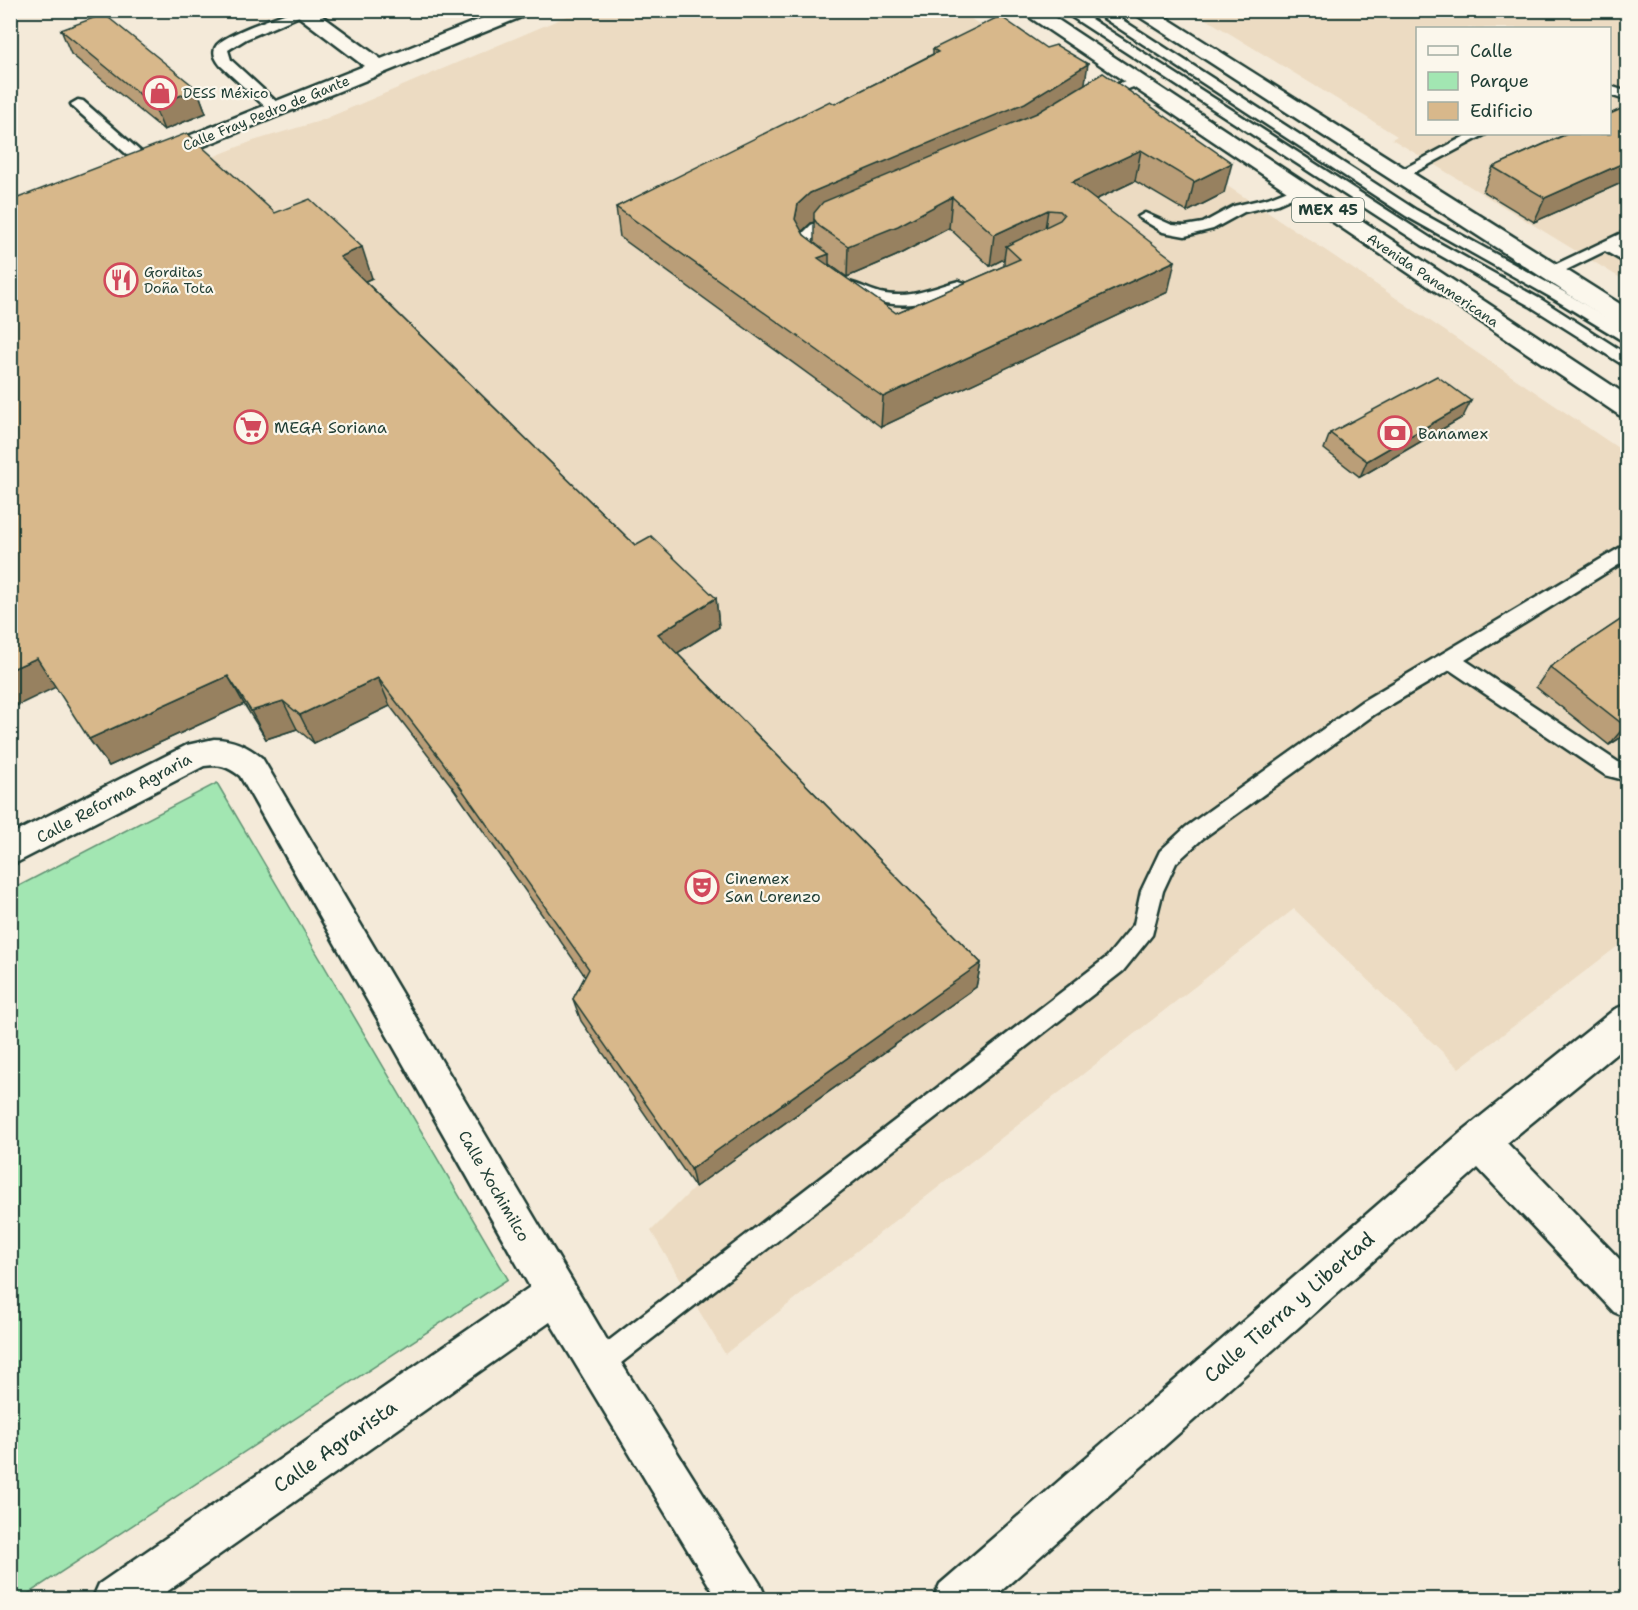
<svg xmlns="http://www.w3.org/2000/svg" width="1638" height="1610" viewBox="0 0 1638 1610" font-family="'Shantell Sans',sans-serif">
  <rect width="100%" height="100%" fill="#f4ead9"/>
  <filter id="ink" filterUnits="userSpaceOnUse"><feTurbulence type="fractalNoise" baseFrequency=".0167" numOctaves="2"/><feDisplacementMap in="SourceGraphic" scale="12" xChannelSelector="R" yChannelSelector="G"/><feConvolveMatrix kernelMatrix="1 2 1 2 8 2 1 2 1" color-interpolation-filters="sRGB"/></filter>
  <g filter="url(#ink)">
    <g fill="#ecdbc2" fill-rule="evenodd">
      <path d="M579,11H959L1313,242L1627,454V939L1459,1068L1294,909L725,1354L651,1231L695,1187L581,1021L596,992L453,788L390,706L314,743L297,729L266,739L244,705L109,767L58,686L11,709V237L253,141L320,121Z"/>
      <path d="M1193,11H1627V282L1392,139L1397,136ZM1418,28H1610V134H1418Z"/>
    </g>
    <path fill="#a2e6b2" stroke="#609273" stroke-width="1.5" d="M217,783L508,1279L20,1599H11V890Z"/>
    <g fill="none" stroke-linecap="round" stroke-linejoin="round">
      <defs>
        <g id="service">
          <path d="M295,10L309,12L246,39L228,50L231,60L281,106L283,109L281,112H271L221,66C216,60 211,52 217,45C229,32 277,17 295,10Z"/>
          <path d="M1061,10H1077L1432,239L1542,300L1628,355V368L1530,306L1422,245Z"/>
          <path d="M1091,10H1107L1416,210L1566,293L1628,331V344L1554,299L1406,216Z"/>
          <path d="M1136,77L1141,78L1143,81L1141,84L1100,100L1095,101L1088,97L1090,94Z"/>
          <path d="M1610,86L1628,92V101L1610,95Z"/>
          <path d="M78,100L83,101L149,159L151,162L149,165H139L73,107L71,104Z"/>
          <path d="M1469,134H1486L1404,178H1394L1392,175Z"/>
          <path d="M1298,186L1303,187L1305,190L1303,193L1278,204L1244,212L1213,229L1185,236L1163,232L1138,217L1145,213L1172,225L1185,226L1203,223L1234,206L1268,198Z"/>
          <path d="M839,214L846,218L844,221L822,232L813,239V251L819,260L816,263H806L798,252V238L811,225Z"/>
          <path d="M1628,230V240L1617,246L1628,252V264L1605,251L1556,275H1546L1543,272L1546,269Z"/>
          <path d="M959,281L965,283L967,286L965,289C919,309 889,310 843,290L841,287L849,282C860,285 870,290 880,293C910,300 931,288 959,281Z"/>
          <path d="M1628,543V559L1465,660L1618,762L1628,764V781L1605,775L1450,670L1375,714L1202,839L1176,863L1163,891L1152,935L1123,971L607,1374L598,1378L589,1374L585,1365L589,1356L1107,957L1134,924L1141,891L1160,851L1186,827L1361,702Z"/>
        </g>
        <g id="minor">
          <path d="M290,10H314L381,59L503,10H532L529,14L162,163L154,165L146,163L143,158L146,153L364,66Z"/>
          <path d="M214,739C233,739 248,746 262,758L613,1350L760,1584L767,1600H718L550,1322L155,1600H92L99,1584L530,1287L240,776C227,766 220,764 204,766L10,866V835L187,745Z"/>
          <path d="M1628,1004V1044L1507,1143L1628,1268V1318L1614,1312L1478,1168L991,1600H933L940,1584L1465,1129L1615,1009Z"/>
        </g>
        <g id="primary">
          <path d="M1019,10H1043L1628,396V418L1619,415Z"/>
          <path d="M1129,10H1154L1628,309V329L1619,327Z"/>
        </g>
      </defs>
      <use href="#service" stroke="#1f3d34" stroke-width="5"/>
      <use href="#minor" stroke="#1f3d34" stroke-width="5"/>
      <use href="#primary" stroke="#1f3d34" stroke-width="5"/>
      <use href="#service" fill="#fbf7ec" fill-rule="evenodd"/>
      <use href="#minor" fill="#fbf7ec" fill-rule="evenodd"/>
      <use href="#primary" fill="#fbf7ec" fill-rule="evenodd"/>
    </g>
    <g fill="#ba9e78" stroke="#1f3d34" stroke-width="1.5" fill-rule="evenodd">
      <path d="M61,30L197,89L206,113L164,130L71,54Z"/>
      <path d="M933,49L1085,84L1224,193L1187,212L1135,181L1095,200L1168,292L881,427L620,237L616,207L835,104L933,54ZM814,222V243L804,235L802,231L811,223ZM949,228L990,266L1004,259V266L896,313L829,266V264L847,277L896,256Z"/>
      <path d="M1628,106V180L1534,222L1483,191L1493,167Z"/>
      <path d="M275,213L372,278L365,281L635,545L716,598L719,627L677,653L981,963L976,987L695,1187L581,1021L573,999L585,976L453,788L390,706L314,743L297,729L266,739L244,704L109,766L89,739Z"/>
      <path d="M1463,417L1360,477L1324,449L1330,433Z"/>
      <path d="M1628,615V733L1609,745L1536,687L1550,667Z"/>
    </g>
    <g fill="#978161" stroke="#1f3d34" stroke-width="1.5">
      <path d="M1088,64L1083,95L814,219V222L811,223L798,235L795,219L798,204L810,193Z"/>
      <path d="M197,89L206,113L164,130L154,106Z"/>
      <path d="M1141,150L1135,181L1067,213L1072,182Z"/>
      <path d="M1628,161V180L1534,222L1545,198Z"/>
      <path d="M1232,163L1224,193L1187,212L1194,182Z"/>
      <path d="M952,197L949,228L896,256L847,277L848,246Z"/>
      <path d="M1048,210L1043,241L1006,246L1004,259L990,266L994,235Z"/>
      <path d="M362,247L372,278L350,288L340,257Z"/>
      <path d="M829,254V284L818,258Z"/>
      <path d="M1175,261L1168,292L881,427L883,397Z"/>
      <path d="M1471,401L1463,417L1360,477L1367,461Z"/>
      <path d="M716,598L719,627L663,662L658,634Z"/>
      <path d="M37,658L58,686L10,709V670Z"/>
      <path d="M228,676L244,704L109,766L89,739Z"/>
      <path d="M378,678L390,706L314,743L300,715Z"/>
      <path d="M283,701L297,729L266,739L251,711Z"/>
      <path d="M1628,724V733L1609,745L1625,726Z"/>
      <path d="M981,963L976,987L695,1187L691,1169Z"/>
    </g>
    <g fill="#d8b88b" stroke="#1f3d34" stroke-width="1.5">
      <path d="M104,14L197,89L154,106L61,30Z"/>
      <path d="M1000,16L1046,48L1056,45L1088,64L1025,103L810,193L798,204L795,219L804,235L829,254L818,258L896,313L1020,259L1006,246L1060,220L1064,215L1060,211L1048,210L994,235L952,197L898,226L848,246L819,226L814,219V213L823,202L1037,113L1103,73L1232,163L1194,182L1141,150L1072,182L1175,261L883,397L616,207L830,101L835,104L938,52L933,49Z"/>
      <path d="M1628,106V161L1545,198L1493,167L1567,134H1610V114Z"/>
      <path d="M187,133L275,213L310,199L362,247L340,257L635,545L651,536L716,598L658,634L981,963L691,1169L573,999L589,969L442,761L378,678L300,715L283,701L251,711L228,676L89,739L37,658L10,670V201Z"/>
      <path d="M1437,376L1471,401L1367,461L1330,433Z"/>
      <path d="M1628,615V724L1625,726L1550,667Z"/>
    </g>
  </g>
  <defs>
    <symbol id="shop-ring" viewBox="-11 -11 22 22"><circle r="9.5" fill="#fbf7ec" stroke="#d1495b" stroke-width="1.5"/><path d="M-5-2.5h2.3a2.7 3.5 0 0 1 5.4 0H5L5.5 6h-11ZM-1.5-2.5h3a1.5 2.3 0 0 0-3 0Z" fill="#d1495b"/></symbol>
    <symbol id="restaurant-ring" viewBox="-11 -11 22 22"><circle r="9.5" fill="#fbf7ec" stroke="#d1495b" stroke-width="1.5"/><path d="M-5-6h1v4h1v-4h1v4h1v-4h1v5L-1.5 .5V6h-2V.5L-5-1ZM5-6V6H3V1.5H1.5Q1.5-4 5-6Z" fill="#d1495b"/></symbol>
    <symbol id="supermarket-ring" viewBox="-11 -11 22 22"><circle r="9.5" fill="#fbf7ec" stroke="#d1495b" stroke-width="1.5"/><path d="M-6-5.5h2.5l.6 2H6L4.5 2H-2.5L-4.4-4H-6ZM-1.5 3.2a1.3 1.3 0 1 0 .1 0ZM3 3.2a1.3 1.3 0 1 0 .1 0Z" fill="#d1495b"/></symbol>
    <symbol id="bank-ring" viewBox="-11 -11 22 22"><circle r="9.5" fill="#fbf7ec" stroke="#d1495b" stroke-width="1.5"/><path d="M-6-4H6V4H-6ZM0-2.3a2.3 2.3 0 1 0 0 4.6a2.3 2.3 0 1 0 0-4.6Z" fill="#d1495b"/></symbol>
    <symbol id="theatre-ring" viewBox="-11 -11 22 22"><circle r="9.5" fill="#fbf7ec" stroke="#d1495b" stroke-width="1.5"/><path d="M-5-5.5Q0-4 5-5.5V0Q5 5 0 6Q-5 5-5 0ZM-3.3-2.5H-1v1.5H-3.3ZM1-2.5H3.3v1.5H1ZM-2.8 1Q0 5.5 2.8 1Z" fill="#d1495b"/></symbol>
  </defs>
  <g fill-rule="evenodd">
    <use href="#shop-ring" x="141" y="74" width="38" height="38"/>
    <use href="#restaurant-ring" x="102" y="261" width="38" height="38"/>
    <use href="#supermarket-ring" x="232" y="408" width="38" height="38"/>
    <use href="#bank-ring" x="1376" y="414" width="38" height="38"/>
    <use href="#theatre-ring" x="683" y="868" width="38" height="38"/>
  </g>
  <g text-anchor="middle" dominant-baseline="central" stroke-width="4.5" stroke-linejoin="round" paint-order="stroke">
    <g font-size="14" fill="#1f3d34" stroke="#fbf7ec" text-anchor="start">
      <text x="183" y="93">DESS México</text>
      <text x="144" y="272">Gorditas<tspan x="144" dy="16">Doña Tota</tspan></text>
    </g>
    <g font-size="14" fill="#1f3d34" stroke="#fbf7ec">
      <text transform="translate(266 113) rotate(-22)">Calle Fray Pedro de Gante</text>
      <text transform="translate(1433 280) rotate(34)">Avenida Panamericana</text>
    </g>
    <rect fill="#fbf7ec" stroke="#61756b" stroke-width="1.5" x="1292" y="198" width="72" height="24" rx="4.5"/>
    <g font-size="15" font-weight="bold" fill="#1f3d34">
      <text x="1328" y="210">MEX 45</text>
    </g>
    <g font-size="16" fill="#1f3d34" stroke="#fbf7ec" text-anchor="start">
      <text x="274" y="427">MEGA Soriana</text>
      <text x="1418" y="433">Banamex</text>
      <text x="725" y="878">Cinemex<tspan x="725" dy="18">San Lorenzo</tspan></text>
    </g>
    <g font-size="16" fill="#1f3d34" stroke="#fbf7ec">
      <text transform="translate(114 798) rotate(-28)">Calle Reforma Agraria</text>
      <text transform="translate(494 1186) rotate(60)">Calle Xochimilco</text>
    </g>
    <g font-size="20" fill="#1f3d34" stroke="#fbf7ec">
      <text transform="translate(1289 1307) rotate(-41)">Calle Tierra y Libertad</text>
      <text transform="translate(335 1446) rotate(-35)">Calle Agrarista</text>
    </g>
  </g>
  <rect width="1638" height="1610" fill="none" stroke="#fbf7ec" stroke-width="36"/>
  <rect x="18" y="18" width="1602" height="1574" fill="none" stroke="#1f3d34" stroke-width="2" filter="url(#ink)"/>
  <rect x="1416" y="27" width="195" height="108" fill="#fbf7ec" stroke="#a3ada2" stroke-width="1.5"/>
  <rect x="1428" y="46" width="30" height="9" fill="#fbf7ec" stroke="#a3ada2" stroke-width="1.5"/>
  <text x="1470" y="57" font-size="18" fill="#1f3d34">Calle</text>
  <rect x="1428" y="72" width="30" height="18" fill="#a2e6b2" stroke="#a3ada2" stroke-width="1.5"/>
  <text x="1470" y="87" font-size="18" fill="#1f3d34">Parque</text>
  <rect x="1428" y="102" width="30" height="18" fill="#d8b88b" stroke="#a3ada2" stroke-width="1.5"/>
  <text x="1470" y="117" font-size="18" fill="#1f3d34">Edificio</text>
</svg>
